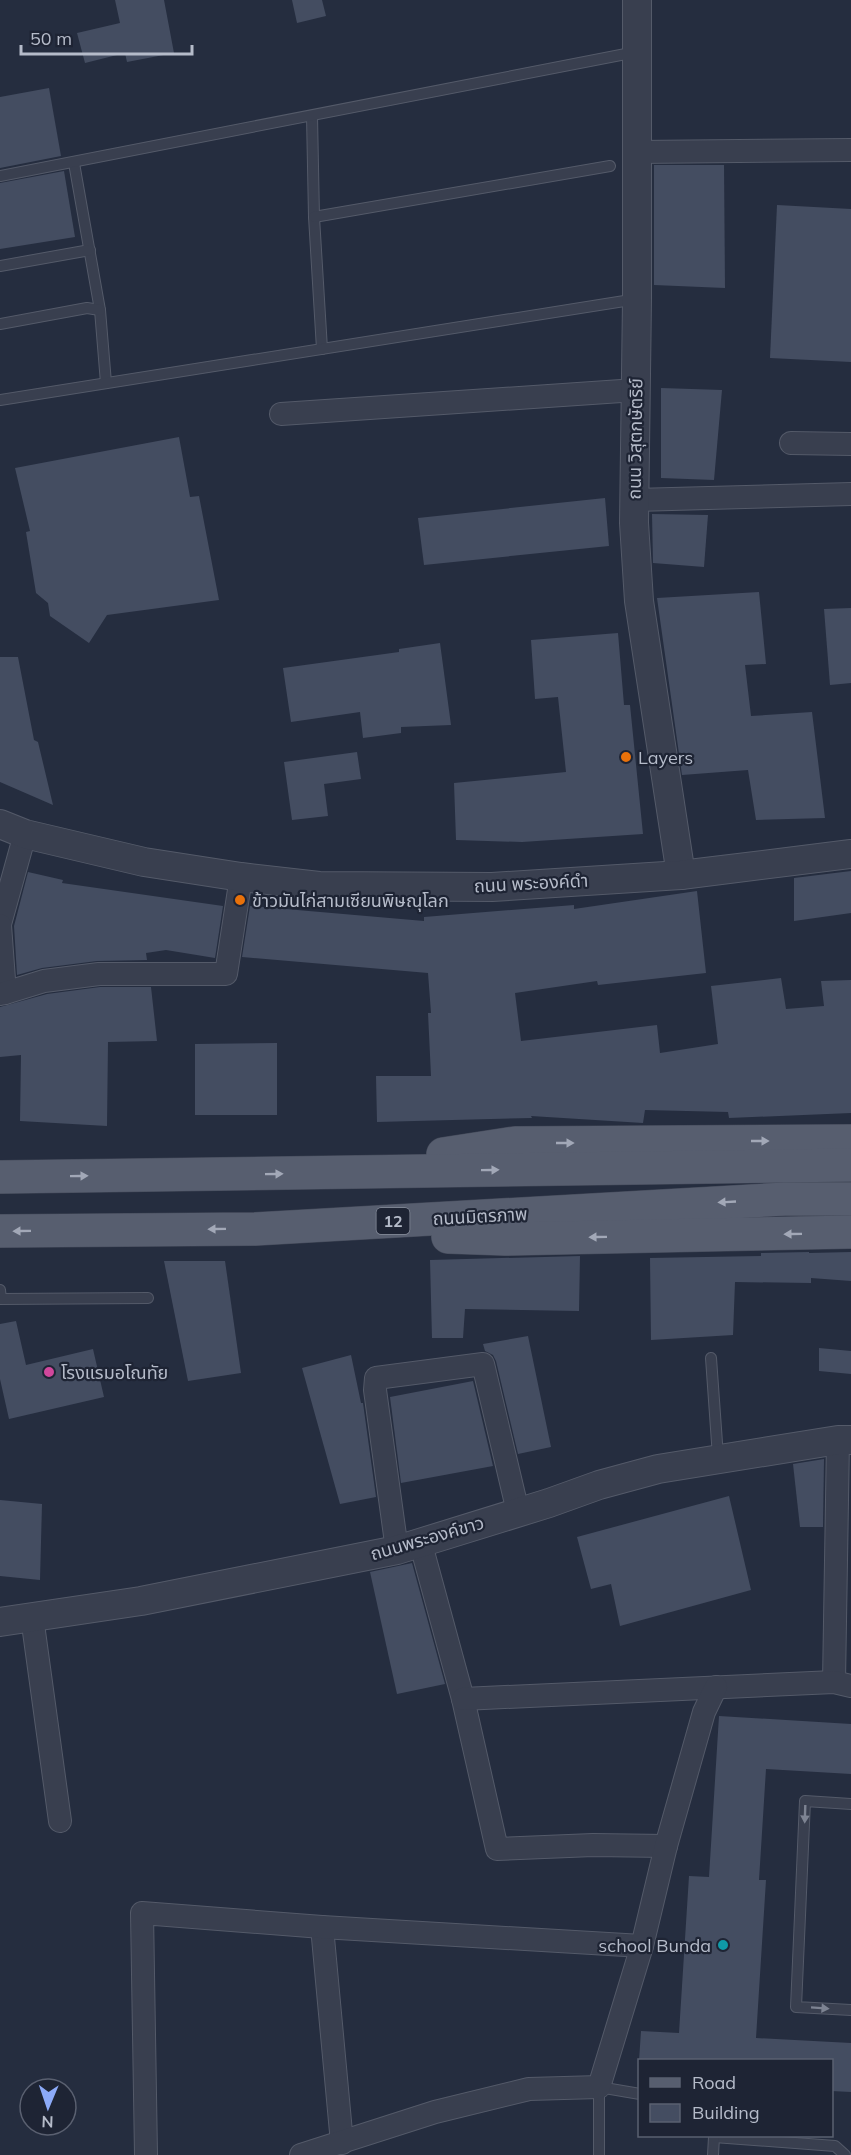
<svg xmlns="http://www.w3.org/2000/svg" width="851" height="2155" viewBox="0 0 851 2155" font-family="Mulish,'Noto Sans Thai',sans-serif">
  <rect width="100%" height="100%" fill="#252d3f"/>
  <g fill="#444d61">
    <path d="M115,0H164L174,53L127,62L125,53L85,63L77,33L120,23Z"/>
    <path d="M292,0H322L326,16L297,23Z"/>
    <path d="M49,88L61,156L0,168V97Z"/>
    <path d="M654,165H724L725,288L654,285Z"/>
    <path d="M64,171L75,237L0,249V183Z"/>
    <path d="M777,205L851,209V362L770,358Z"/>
    <path d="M661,388L722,390L714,480L661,478Z"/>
    <path d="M179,437L190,497L199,496L219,600L107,615L89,643L50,616L48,603L36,593L26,532L30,531L15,468Z"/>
    <path d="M605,498L609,546L424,565L418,518Z"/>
    <path d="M652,514L708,515L704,567L653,563Z"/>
    <path d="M759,592L766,664L745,665L751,716L812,712L825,818L756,820L748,770L682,775L657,598Z"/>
    <path d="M851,608V683L830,685L824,609Z"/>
    <path d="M618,633L624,705H630L643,834L522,842L456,840L454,783L566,772L558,697L535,699L531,640Z"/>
    <path d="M440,643L451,725L401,727V733L363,738L360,712L291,722L283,668L399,652V649Z"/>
    <path d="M0,657H18L34,740L38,742L53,805L0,782Z"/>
    <path d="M357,752L361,779L324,784L328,816L292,820L284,762Z"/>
    <path d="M851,871V913L794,921V878Z"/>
    <path d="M28,872L63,880L62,883L223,906L215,958L166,950L146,953L147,960L97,961L42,968L17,975L14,926Z"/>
    <path d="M697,891L706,973L598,985L597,981L515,993L521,1041L657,1025L660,1053L718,1044L711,986L781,978L786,1009L824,1006L821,981L851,980V1113L729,1118L728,1112L645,1110L643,1123L531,1116L532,1118L377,1122L376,1076H431L428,1013H431L428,973L242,957L250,906L424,921V917L574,905V909Z"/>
    <path d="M100,987H151L157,1041L108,1042L107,1126L20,1121L21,1055L0,1057V1007L47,994Z"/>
    <path d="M277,1043V1115H195V1044Z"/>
    <path d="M809,1252V1253L851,1252V1281L811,1278V1283L735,1282L733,1335L651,1340L650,1258L761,1256V1253Z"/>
    <path d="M580,1256L579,1311L465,1309L463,1338H432L430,1260Z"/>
    <path d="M164,1261H225L241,1373L188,1381Z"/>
    <path d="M16,1321L26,1365L93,1349L104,1397L9,1419L0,1379V1324Z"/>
    <path d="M528,1336L551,1447L518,1454L496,1361L493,1355L485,1351L483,1344Z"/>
    <path d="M819,1348L851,1351V1374L819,1371Z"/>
    <path d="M351,1355L361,1403H363L376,1497L340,1504L302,1368Z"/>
    <path d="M473,1381L493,1466L401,1483L390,1397Z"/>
    <path d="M824,1459L823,1527H800L793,1464Z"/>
    <path d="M729,1496L751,1590L620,1626L611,1584L591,1589L577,1537Z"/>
    <path d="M0,1500L42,1504L40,1580L0,1576Z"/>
    <path d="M412,1563L445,1684L397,1694L370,1572Z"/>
    <path d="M719,1716L851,1724V1774L766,1769L759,1880H766L756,2038L851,2043V2092L831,2091V2061H639L641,2031L679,2033L689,1876L709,1877Z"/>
  </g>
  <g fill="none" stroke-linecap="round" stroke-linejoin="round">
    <defs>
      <g id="service">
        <path d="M312,116L314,217L322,349"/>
        <path d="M74,163L100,310L106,383"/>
        <path d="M0,176L636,52"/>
        <path d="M314,217L610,166"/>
        <path d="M0,266L90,250"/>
        <path d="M0,324L87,308L100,310"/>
        <path d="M0,400L637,299"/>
        <path d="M0,1290L1,1299L148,1298"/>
        <path d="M711,1358L718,1457"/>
        <path d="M851,1804L805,1801L796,2007L851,2010"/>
        <path d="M714,2136V2137L835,2146L845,2155"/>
        <path d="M599,2155V2087L640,2094"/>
        <path d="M713,2155L714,2137"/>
      </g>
      <g id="minor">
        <path d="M637,152L851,150"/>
        <path d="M281,414L636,390"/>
        <path d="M791,443L851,444"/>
        <path d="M635,500L851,494"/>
        <path d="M0,924L25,834"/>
        <path d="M0,925L5,993L0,994"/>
        <path d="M5,993L44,981L99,974H226L241,877"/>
        <path d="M420,1541L463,1699L497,1849L593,1845L666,1846"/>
        <path d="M397,1550L375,1390L376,1378L483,1364L518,1512"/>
        <path d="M32,1617L60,1821"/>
        <path d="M834,1682L838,1440"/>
        <path d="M463,1699L834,1682L851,1686"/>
        <path d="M322,1927L342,2143"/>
        <path d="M146,2155L142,1913L322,1927L642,1946"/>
        <path d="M301,2155L435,2112L529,2089L599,2087L642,1946L666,1846L704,1712L716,1687"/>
      </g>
      <g id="tertiary">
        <path d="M637,0V299L634,523L639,601L681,875"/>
        <path d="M0,824L25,834L144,862L241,877L319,886L492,887L681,875L851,854"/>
        <path d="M0,1622L141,1601L397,1550L549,1503L599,1485L658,1469L838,1440H851"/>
      </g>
      <g id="primary">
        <path d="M443,1154L515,1143L851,1141"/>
        <path d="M0,1177L851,1165"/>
        <path d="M0,1231L255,1229L785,1199H851"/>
        <path d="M448,1237L505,1239L851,1232"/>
      </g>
    </defs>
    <use href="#service" stroke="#545a69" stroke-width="12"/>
    <use href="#minor" stroke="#545a69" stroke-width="24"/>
    <use href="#tertiary" stroke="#545a69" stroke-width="30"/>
    <use href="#primary" stroke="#424858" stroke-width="34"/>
    <use href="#service" stroke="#393f4f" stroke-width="10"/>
    <use href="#minor" stroke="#393f4f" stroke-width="22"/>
    <use href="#tertiary" stroke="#393f4f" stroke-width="28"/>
    <use href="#primary" stroke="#575e6f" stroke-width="33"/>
  </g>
  <defs><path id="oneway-solid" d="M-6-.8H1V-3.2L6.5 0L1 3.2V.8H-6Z" transform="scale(1.5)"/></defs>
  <g fill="#a2a8b7">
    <use href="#oneway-solid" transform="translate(760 1141)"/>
    <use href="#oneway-solid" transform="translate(565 1143)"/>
    <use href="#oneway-solid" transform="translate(490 1170) rotate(-1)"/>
    <use href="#oneway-solid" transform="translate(274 1174) rotate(-1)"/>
    <use href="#oneway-solid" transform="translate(79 1176) rotate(-1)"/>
    <use href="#oneway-solid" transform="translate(727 1202) rotate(177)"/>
    <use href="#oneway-solid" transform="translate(217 1229) rotate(179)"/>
    <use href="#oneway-solid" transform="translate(22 1231) rotate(179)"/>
    <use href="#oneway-solid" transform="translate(793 1234) rotate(179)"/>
    <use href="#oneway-solid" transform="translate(598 1237) rotate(179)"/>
  </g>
  <g fill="#7d8392">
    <use href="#oneway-solid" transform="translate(805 1814) rotate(92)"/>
    <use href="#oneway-solid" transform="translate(820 2008) rotate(4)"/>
  </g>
  <g fill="#e8710a" stroke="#1e2434" stroke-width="2">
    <circle cx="626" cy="757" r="6"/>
    <circle cx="240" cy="900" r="6"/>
  </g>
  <circle fill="#d1479c" stroke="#1e2434" stroke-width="2" cx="49" cy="1372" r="6"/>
  <circle fill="#0f9aa8" stroke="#1e2434" stroke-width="2" cx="723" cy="1945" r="6"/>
  <g text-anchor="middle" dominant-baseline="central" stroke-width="4.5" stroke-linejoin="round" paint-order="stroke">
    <rect fill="#1e2434" stroke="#888e9c" stroke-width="1.5" x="376.5" y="1208" width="33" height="26" rx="4.5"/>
    <g font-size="16" font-weight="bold" fill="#b5bbc9">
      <text x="393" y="1221">12</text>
    </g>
    <g font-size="18" fill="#b5bbc9" stroke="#1e2434">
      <text transform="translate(635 439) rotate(-89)">ถนน วิสุตกษัตริย์</text>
      <text transform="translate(531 883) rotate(-3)">ถนน พระองค์ดำ</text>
      <text transform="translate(480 1216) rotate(-3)">ถนนมิตรภาพ</text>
      <text transform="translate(427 1538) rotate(-16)">ถนนพระองค์ขาว</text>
    </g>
    <g font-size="18" fill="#b5bbc9" stroke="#1e2434" text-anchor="start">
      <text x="638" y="757">Layers</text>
      <text x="252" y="900">ข้าวมันไก่สามเซียนพิษณุโลก</text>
      <text x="61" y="1372">โรงแรมอโณทัย</text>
      <text x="711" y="1945" text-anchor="end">school Bunda</text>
    </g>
  </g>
  <rect x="638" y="2059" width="195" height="78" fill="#1e2434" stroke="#5a6070" stroke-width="1.5"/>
  <rect x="650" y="2078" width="30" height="9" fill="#575e6f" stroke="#5a6070" stroke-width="1.5"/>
  <text x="692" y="2089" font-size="18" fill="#b5bbc9">Road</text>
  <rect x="650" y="2104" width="30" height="18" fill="#444d61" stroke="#5a6070" stroke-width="1.5"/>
  <text x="692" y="2119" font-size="18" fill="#b5bbc9">Building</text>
  <g transform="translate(48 2107) rotate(182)"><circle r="28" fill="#1e2434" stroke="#5a6070" stroke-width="1.5"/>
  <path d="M0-4.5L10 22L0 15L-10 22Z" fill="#8caaf8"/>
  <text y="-9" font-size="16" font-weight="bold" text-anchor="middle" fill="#b5bbc9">N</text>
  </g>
  <path d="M21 45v9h171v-9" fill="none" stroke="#b5bbc9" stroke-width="3"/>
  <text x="30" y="45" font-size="18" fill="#b5bbc9" stroke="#1e2434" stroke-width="4.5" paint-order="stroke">50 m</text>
</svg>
